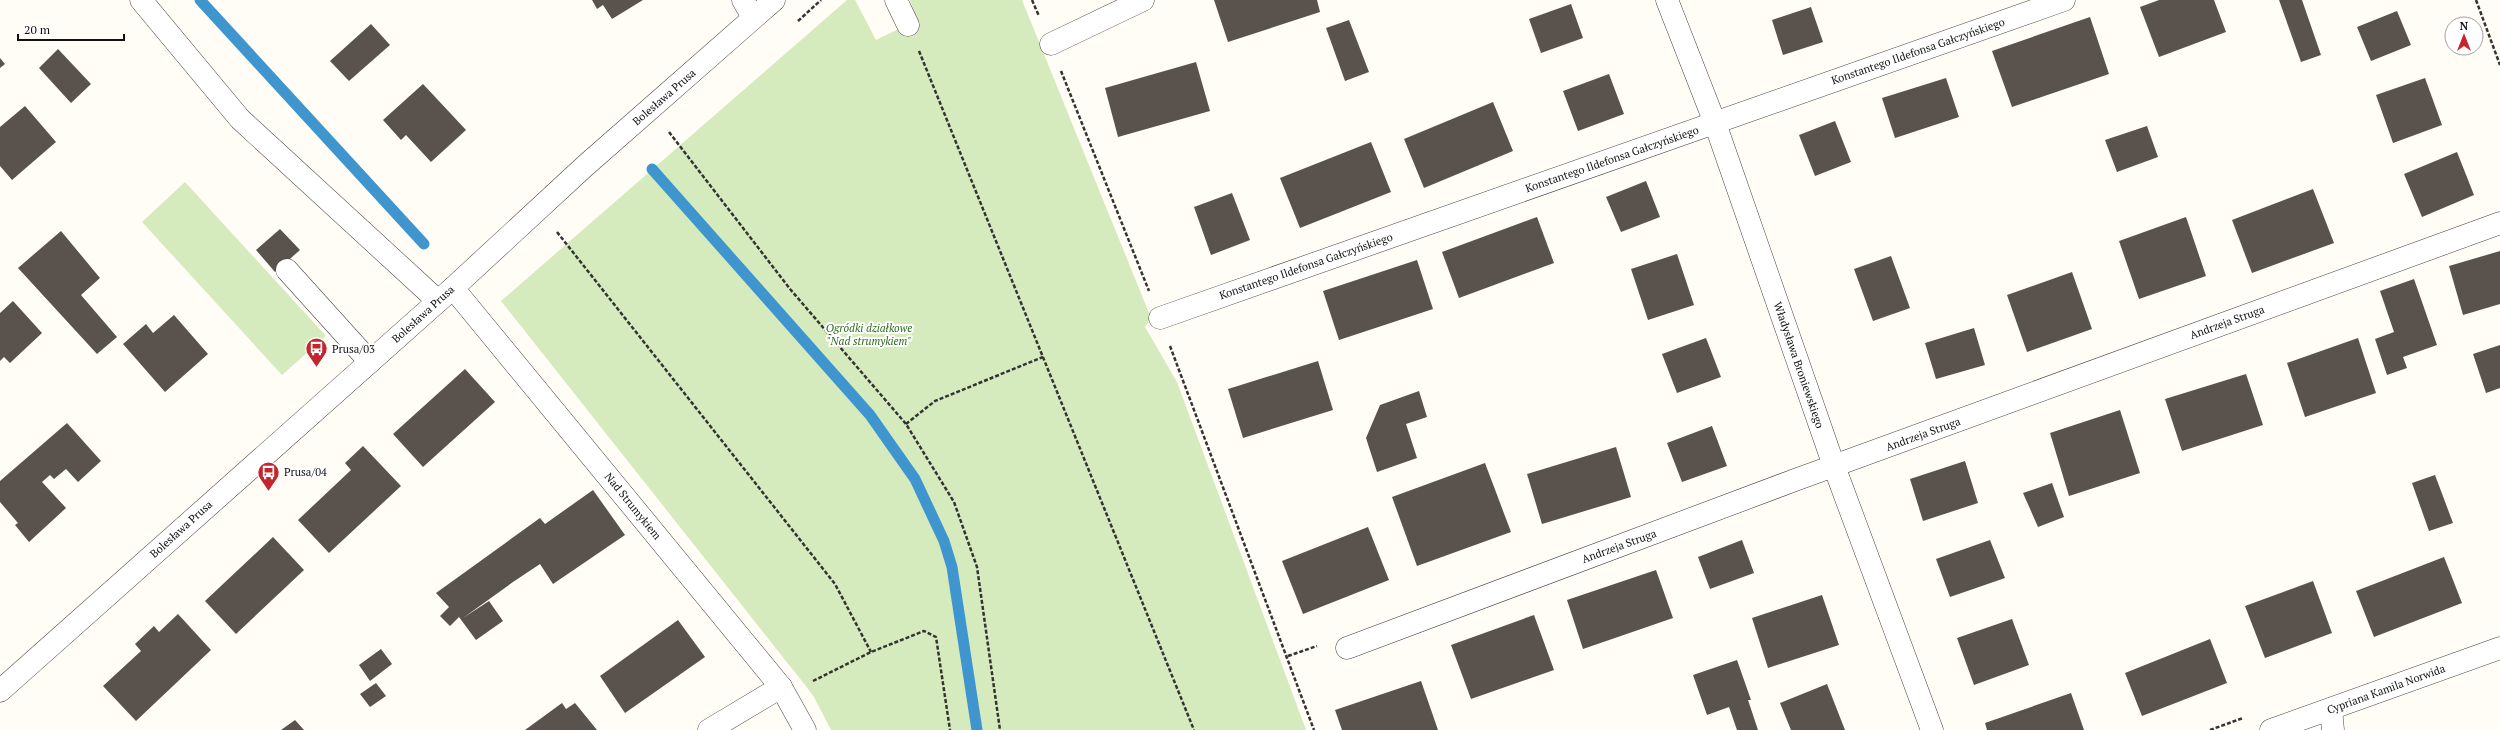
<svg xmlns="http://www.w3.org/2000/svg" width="2500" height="730" viewBox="0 0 2500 730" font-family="'PT Serif',serif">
  <rect width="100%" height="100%" fill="#fffdf5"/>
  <g fill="#d5ebbd">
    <path d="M847,0H855L876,40L917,20L910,0H1022L1151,318L1145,327L1177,382L1306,730H831L814,697L805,685L501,301Z"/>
    <path d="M185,182L326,336L282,375L142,222Z"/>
  </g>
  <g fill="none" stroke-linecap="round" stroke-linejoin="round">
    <g stroke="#3f96cf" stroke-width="11">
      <path d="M200,0L424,244"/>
      <path d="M652,169L870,415L915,479L944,541L952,567L977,730"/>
    </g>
  </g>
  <g fill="#5a524d">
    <path d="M592,0H643L612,19L603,5L597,9Z"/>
    <path d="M1214,0H1317L1320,12L1228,42Z"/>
    <path d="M2159,0H2214L2226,32L2159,57L2140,7Z"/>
    <path d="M2279,0H2302L2321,55L2301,62Z"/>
    <path d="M1571,4L1583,38L1541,53L1529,19Z"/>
    <path d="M1811,7L1823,42L1783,55L1772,20Z"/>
    <path d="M2397,11L2411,45L2371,61L2357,27Z"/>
    <path d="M2090,17L2109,74L2012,107L1992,51Z"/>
    <path d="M1349,20L1369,72L1345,81L1326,28Z"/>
    <path d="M371,24L390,45L349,81L330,61Z"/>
    <path d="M58,49L91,84L71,103L39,68Z"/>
    <path d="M0,58L5,64L0,68Z"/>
    <path d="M1196,62L1210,111L1118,137L1105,88Z"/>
    <path d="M1609,74L1624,114L1578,131L1563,91Z"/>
    <path d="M1946,78L1959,117L1895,138L1882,98Z"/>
    <path d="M2425,78L2442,125L2393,143L2376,95Z"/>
    <path d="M423,84L466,130L431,162L406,135L401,140L383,120Z"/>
    <path d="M1493,102L1513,151L1424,188L1404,139Z"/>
    <path d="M25,106L56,142L12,180L0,166V127Z"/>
    <path d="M1835,121L1851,162L1815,176L1799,135Z"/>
    <path d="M2147,126L2158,157L2117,172L2105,140Z"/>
    <path d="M1371,142L1391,192L1300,228L1280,178Z"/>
    <path d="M2457,152L2474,195L2422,217L2404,174Z"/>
    <path d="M1646,181L1660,217L1621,232L1606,197Z"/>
    <path d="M2313,189L2334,243L2252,273L2232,220Z"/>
    <path d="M1232,193L1250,240L1211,255L1194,207Z"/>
    <path d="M1537,217L1554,263L1459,298L1442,252Z"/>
    <path d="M2186,217L2206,276L2139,299L2119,241Z"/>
    <path d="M280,229L300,250L275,272L256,250Z"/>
    <path d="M61,231L100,278L81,295L117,337L97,354L18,268Z"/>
    <path d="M2500,251V304L2463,315L2449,266Z"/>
    <path d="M1677,254L1694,305L1648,320L1631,269Z"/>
    <path d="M1891,256L1910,308L1873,321L1854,269Z"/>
    <path d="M1417,260L1433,309L1339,340L1323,291Z"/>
    <path d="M2072,272L2092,329L2027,352L2007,295Z"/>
    <path d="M2414,279L2437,345L2403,357L2407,368L2387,375L2375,339L2394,332L2380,291Z"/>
    <path d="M13,301L42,333L10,363L4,357L0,361V313Z"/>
    <path d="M174,315L208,354L165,392L123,344L146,324L153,333Z"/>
    <path d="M1974,328L1985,365L1936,379L1925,343Z"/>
    <path d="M1706,338L1721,377L1677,393L1662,354Z"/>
    <path d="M2358,338L2376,393L2305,417L2287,363Z"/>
    <path d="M2500,345V388L2486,393L2473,354Z"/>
    <path d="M1318,361L1333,410L1243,438L1228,389Z"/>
    <path d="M465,369L495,402L423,467L393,434Z"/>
    <path d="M2246,374L2263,425L2182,451L2165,399Z"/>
    <path d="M1419,391L1427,417L1406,424L1417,458L1377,472L1366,438L1380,405Z"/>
    <path d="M2120,410L2140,473L2069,496L2050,433Z"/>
    <path d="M67,423L101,461L78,482L66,469L54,479L50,475L42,482L66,508L29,542L15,525L18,523L0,502V481Z"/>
    <path d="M1712,426L1727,466L1682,482L1667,443Z"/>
    <path d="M363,446L401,486L329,553L298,520L351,470L345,463Z"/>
    <path d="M1616,447L1631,497L1542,524L1527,474Z"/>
    <path d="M1965,461L1978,503L1923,521L1910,479Z"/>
    <path d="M1485,463L1511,532L1417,566L1392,497Z"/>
    <path d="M2435,475L2453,523L2429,531L2412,483Z"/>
    <path d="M2052,483L2064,517L2038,527L2023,493Z"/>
    <path d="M593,490L625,535L553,584L540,564L513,582L463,618L489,601L503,621L476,640L459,617L450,626L440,616L449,607L436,593L540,518L545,524Z"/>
    <path d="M1368,527L1389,580L1303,614L1282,561Z"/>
    <path d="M273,537L304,570L236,634L205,601Z"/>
    <path d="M1742,540L1754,573L1710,589L1698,557Z"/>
    <path d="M1990,540L2005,578L1950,597L1936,559Z"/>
    <path d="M2444,557L2462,603L2374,637L2356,591Z"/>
    <path d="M1656,570L1673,618L1583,649L1567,600Z"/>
    <path d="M2313,581L2332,633L2265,658L2245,606Z"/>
    <path d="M1822,595L1839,645L1768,668L1752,618Z"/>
    <path d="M178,614L211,650L136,721L103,686L141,651L135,644L154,626L159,632Z"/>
    <path d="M1534,615L1554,670L1471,699L1451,645Z"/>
    <path d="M2012,619L2029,665L1974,685L1957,638Z"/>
    <path d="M678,620L705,657L625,713L600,676Z"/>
    <path d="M2210,639L2227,683L2142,716L2125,673Z"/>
    <path d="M381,649L392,664L370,681L359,665Z"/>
    <path d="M1737,660L1751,700H1748L1758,730H1737L1729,707L1707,715L1693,675Z"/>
    <path d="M1421,681L1438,730H1342L1335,710Z"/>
    <path d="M376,683L386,696L370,707L360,694Z"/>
    <path d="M1827,684L1845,730H1791L1780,703Z"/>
    <path d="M2071,693L2084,730H1987L1985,723Z"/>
    <path d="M562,703L566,709L575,703L597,730H525Z"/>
    <path d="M295,720L304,730H281Z"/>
  </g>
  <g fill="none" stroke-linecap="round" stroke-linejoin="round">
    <defs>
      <g id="minor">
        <path d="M141,0L240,119L438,301"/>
        <path d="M743,0L753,18"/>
        <path d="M896,0L908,25"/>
        <path d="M1667,0L1715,123L1834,466L1932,730"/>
        <path d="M1051,44L1143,0"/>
        <path d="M287,270L370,362"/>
        <path d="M453,288L781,687L805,730"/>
        <path d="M1160,318L2064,0"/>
        <path d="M1347,648L1795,480L2500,223"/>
        <path d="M0,691L453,288L585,166L774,0"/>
        <path d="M2331,709L2333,730"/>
        <path d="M709,730L781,687"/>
        <path d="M2271,730L2500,648"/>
      </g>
    </defs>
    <use href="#minor" stroke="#444" stroke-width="23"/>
    <g stroke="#333" stroke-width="2.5" stroke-dasharray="4 2" stroke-linecap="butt">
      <path d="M1032,0L1039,16"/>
      <path d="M2476,0L2500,65"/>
      <path d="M798,21L821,0"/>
      <path d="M919,51L1194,730"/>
      <path d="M1061,71L1149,291"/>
      <path d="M669,132L790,289L906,424L954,502L977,567L1000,730"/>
      <path d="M557,232L835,584L871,652"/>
      <path d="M1170,346L1314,730"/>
      <path d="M906,424L935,401L1043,357"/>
      <path d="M1288,656L1317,646"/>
      <path d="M813,681L871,652L924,631L936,637L950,730"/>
      <path d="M2210,730L2243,718"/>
    </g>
    <use href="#minor" stroke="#fff" stroke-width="22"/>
  </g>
  <defs>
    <symbol id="bus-pin" viewBox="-11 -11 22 30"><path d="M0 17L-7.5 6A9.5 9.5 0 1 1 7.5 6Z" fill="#c4262e" stroke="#fff"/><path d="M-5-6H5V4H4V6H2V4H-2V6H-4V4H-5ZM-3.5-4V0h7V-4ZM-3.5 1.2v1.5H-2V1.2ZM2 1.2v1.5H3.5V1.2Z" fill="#fff"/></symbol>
  </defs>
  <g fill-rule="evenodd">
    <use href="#bus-pin" x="304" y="336" width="25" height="34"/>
    <use href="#bus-pin" x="256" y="460" width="25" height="34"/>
  </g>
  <g text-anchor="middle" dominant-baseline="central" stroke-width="4" stroke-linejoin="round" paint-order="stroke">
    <g font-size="11" fill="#111" stroke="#fff">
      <text transform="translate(1918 51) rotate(-19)">Konstantego Ildefonsa Gałczyńskiego</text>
      <text transform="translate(664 97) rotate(-41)">Bolesława Prusa</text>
      <text transform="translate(1612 159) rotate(-19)">Konstantego Ildefonsa Gałczyńskiego</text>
      <text transform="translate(1306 266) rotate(-19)">Konstantego Ildefonsa Gałczyńskiego</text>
      <text transform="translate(423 314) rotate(-42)">Bolesława Prusa</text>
      <text transform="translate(2227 322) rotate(-20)">Andrzeja Struga</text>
      <text transform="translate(1799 365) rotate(71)">Władysława Broniewskiego</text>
      <text transform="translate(1923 434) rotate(-20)">Andrzeja Struga</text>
      <text transform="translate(633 506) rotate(51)">Nad Strumykiem</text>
      <text transform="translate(181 529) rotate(-42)">Bolesława Prusa</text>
      <text transform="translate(1619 546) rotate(-20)">Andrzeja Struga</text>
      <text transform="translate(2386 689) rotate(-20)">Cypriana Kamila Norwida</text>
    </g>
    <g font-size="11" font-style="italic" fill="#2f6b1f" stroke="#fff">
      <text x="869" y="328">Ogródki działkowe<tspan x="869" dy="13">"Nad strumykiem"</tspan></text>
    </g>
    <g font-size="11" fill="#111" stroke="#fff" text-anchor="start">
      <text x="332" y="349">Prusa/03</text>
      <text x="284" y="472">Prusa/04</text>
    </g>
  </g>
  <g transform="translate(2464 36)"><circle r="19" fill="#ffffff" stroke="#a0a0a0"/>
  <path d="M0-3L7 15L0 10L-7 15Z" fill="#c4262e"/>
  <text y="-6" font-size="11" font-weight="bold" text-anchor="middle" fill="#111111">N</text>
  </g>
  <path d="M18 34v6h106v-6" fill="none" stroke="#111111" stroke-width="2"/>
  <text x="24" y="34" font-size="12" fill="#111111" stroke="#ffffff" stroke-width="3" paint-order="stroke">20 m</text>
</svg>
